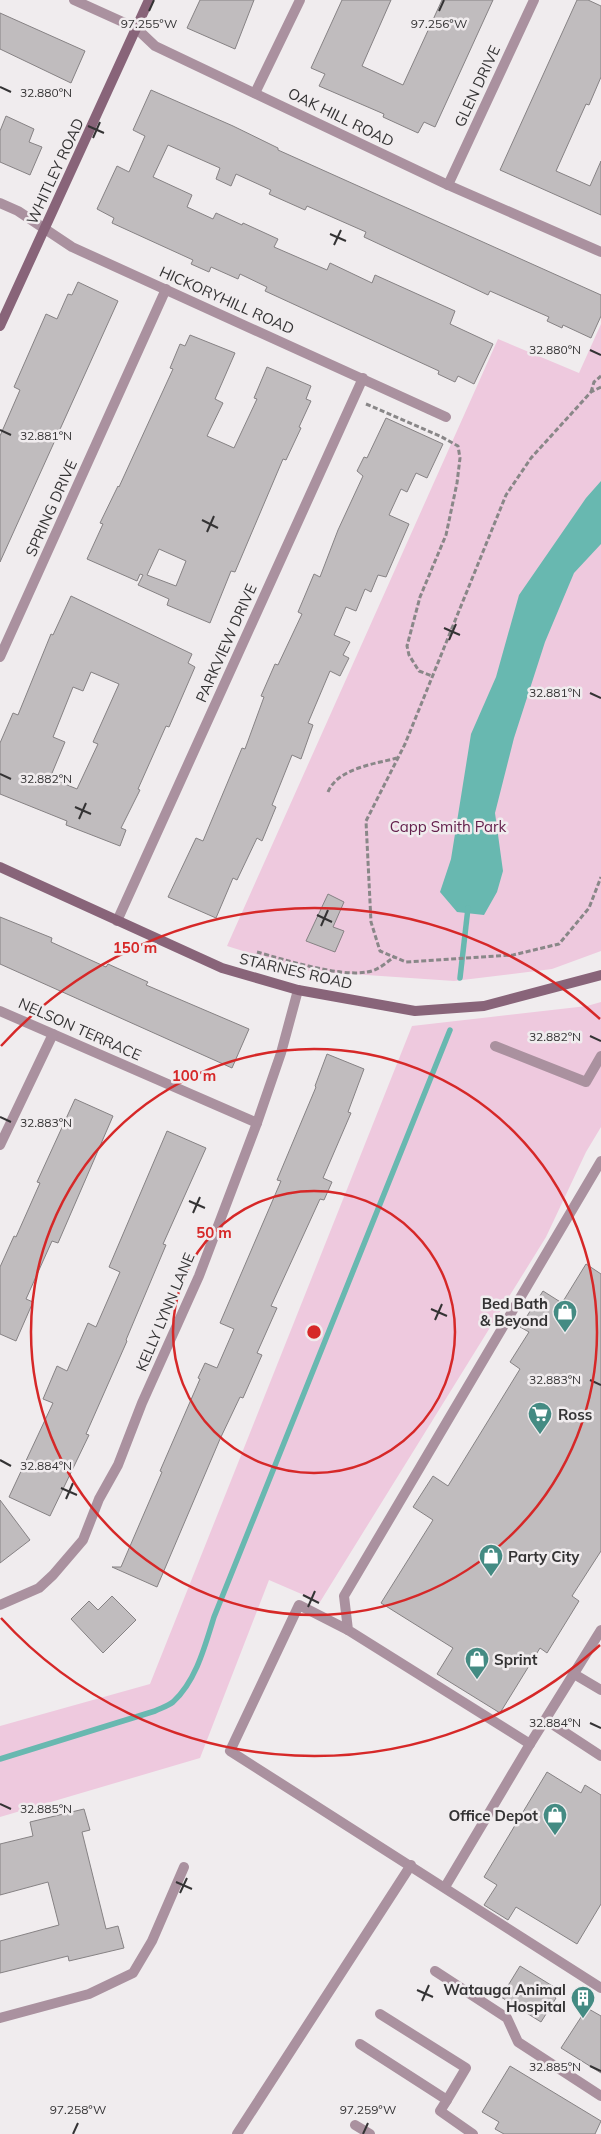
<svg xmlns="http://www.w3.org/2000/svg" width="601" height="2134" viewBox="0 0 601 2134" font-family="Mulish,sans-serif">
  <rect width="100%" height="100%" fill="#f0ecee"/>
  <g fill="#eec9de">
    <path d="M601,324V951L552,969L454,981L308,971L227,946L498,339L579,373Z"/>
    <path d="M601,1002V1127L586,1152L546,1237L320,1602L269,1580L200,1758L0,1817V1726L150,1684L412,1026L587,1006Z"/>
  </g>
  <path fill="#68b8b0" d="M601,481V544L574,573L545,642L514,738L495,813L503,871L497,892L484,915L457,912L440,892L451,859L471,734L496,677L519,595L586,498Z"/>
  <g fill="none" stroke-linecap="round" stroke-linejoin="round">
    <g stroke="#68b8b0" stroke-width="5.5">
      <path d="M460,978L468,908"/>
      <path d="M0,1759L155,1711C161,1708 168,1706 173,1702C196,1681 205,1646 214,1617L450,1030"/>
    </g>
  </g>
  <g fill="#c0bcbe" stroke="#868284" fill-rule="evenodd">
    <path d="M200,0H254L235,49L187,28Z"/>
    <path d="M342,0H391L362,66L403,85L442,0H493L435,127L424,122L418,133L383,117L384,114L319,86L325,74L311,68Z"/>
    <path d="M577,0H588L601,6V77L589,105L586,104L556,171L590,186L601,161V215L500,170Z"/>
    <path d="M0,13L85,51L71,83L0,49Z"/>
    <path d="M151,90L233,126L278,148V150L601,295V316L591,338L563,325L562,328L547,321L549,317L490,291L488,295L454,279L364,237L366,232L307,206L305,210L269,194L271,190L236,174L231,186L216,179L220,168L168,145L153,177L192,195L187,207L213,219L216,213L242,225L243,223L278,239L274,247L327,270L330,263L372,283L375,275L455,311L450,324L493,344L474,384L458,376L455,382L438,374L439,371L265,291L267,287L240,274L238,279L211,267L209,272L191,264L193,260L112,223L114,218L97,209L117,166L129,172L145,136L133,130Z"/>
    <path d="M6,116L34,129L29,142L42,147L30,175L0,162V131Z"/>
    <path d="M78,282L118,301L0,562V436L20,390L14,387L46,314L57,319L68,294L72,295Z"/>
    <path d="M190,335L235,353L215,399L223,403L207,436L234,448L257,399L254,398L267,367L311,386L306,399L311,401L299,427L301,428L286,460L283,459L235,572L231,571L210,623L167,605L169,599L138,585L143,575L140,574L137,581L87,559L103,524L100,523L118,486L119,487L173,369L170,368L180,344L185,346ZM159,549L186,561L176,586L147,575Z"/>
    <path d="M386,418L443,444L427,478L416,473L407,492L401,489L389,515L409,524L386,577L378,575L371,592L365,589L356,611L346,607L334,635L350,642L343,655L349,658L340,676L330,671L308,723L313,725L301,759L292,755L272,805L276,807L262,841L257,838L237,880L233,878L216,918L168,897L196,838L203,841L242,748L245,749L264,697L261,696L275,664L278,665L302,614L298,612L314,574L320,577L338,530L363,476L357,471L364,457L367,458Z"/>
    <path d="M71,596L192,654L188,663L195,667L169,727L166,726L138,789L140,790L121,828L126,830L120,846L66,825L67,821L0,794V743L13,713L18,715L51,634L53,635ZM91,672L119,684L93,742L98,744L77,789L50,778L65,742L53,737L73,687L83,691Z"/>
    <path d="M328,894L344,902L333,927L344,931L335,952L306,941Z"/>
    <path d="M0,917L52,938L51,942L106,967L108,964L148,982L146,985L249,1029L232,1068L0,964Z"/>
    <path d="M327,1054L364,1069L348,1112L351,1113L323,1178L332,1182L324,1200L320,1199L271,1306L277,1308L257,1353L262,1355L243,1398L240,1397L220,1439L157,1587L112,1567H121L162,1472L160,1471L200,1379L198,1378L205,1363L217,1368L234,1329L220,1323L281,1181L277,1180L316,1087L315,1086Z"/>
    <path d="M75,1099L113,1116L58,1243L52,1241L26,1299L33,1302L16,1341L0,1334V1267L14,1236L16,1237L40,1183L37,1182Z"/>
    <path d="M167,1131L206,1148L163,1244L166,1245L126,1340L127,1341L86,1434L89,1435L50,1516L9,1497L53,1403L43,1399L57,1366L67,1371L88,1323L96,1327L120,1272L109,1267Z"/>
    <path d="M586,1264L601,1274V1551L572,1596L579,1601L547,1653L540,1648L500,1713L437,1674L453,1648L381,1603L433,1520L413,1507L433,1476L448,1486L520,1369L510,1362L529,1332L520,1327L543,1291L562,1303Z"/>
    <path d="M0,1500L30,1540L0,1563Z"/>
    <path d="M112,1596L136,1620L103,1653L71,1619L89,1601L98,1610Z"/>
    <path d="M547,1772L581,1793L585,1785L601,1795V1904L577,1944L516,1907L508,1920L484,1905L497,1885L484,1877Z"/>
    <path d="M84,1809L90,1830L82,1832L106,1929L118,1926L124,1948L69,1961L68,1956L0,1973V1941L59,1925L48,1882L0,1895V1844L33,1836L30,1822Z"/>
    <path d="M520,1966L559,1990L555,1997L556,1998L541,2022L501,1997Z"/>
    <path d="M587,2008L601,2016V2073L561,2048Z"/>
    <path d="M510,2066L601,2121L595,2134H504L495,2129L499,2122L482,2112Z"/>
  </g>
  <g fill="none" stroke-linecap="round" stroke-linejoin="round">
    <g stroke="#898788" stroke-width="3" stroke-dasharray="5 2.5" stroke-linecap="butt">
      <path d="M601,387L591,392L531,458L506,495L405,744L366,821L371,922L380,951L406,962L513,955L559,944L589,908L601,877"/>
      <path d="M591,392L594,382L601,376"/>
      <path d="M366,404L440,436L458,446L460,458L457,483L446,535L420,597L407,646L409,655L419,671L432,676"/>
      <path d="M328,792C338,768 375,764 397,758"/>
      <path d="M257,952C286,960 338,977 367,972C377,971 386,963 394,957"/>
    </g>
    <g stroke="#aa919f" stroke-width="10">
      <path d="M495,1046L586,1082L601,1056"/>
      <path d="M601,1161L344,1596L348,1630L530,1744L601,1630"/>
      <path d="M348,1630L299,1605L230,1751L601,1988"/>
      <path d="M574,1674L601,1690"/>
      <path d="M546,1720L601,1756"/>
      <path d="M445,1887L530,1744"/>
      <path d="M435,1971L507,2018L518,2042L601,2096"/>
      <path d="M380,2014L466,2068L447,2100"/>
      <path d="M0,2018L89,1994L133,1973L152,1941L184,1867"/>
      <path d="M360,2044L447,2100L440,2111L473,2134"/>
      <path d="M355,2125L370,2134"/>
      <path d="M237,2134L411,1865"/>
    </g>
    <g stroke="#aa919f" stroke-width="10">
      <path d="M74,0L136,28L155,46L448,185L601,252"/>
      <path d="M255,93L300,0"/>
      <path d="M448,185L534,0"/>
      <path d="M0,203L18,211L72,247L446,417"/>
      <path d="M0,657L166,289"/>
      <path d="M117,921L363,378"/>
      <path d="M0,1011L257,1123"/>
      <path d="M0,1145L53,1034"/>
      <path d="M0,1605L39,1588L53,1575L83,1540L99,1499L118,1465L142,1403L199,1276L257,1123L281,1053L298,990"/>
    </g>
    <g stroke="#886479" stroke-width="10">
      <path d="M0,326L149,0"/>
      <path d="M0,867L222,968L298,990L415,1011L484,1006L601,975"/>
    </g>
  </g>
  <path fill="none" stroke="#343334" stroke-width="2" d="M149,11L154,0M439,11L444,0M0,87L11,92M88,126L104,133M93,138L100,122M330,234L346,241M334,245L341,230M590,350L601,355M0,430L11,435M202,520L218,528M207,532L214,516M444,628L460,635M449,640L456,624M590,693L601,698M0,774L11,779M75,807L91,814M79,819L86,803M317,915L332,922M321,926L328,910M590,1036L601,1041M0,1117L11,1122M189,1201L205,1208M193,1213L200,1197M431,1309L447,1316M435,1320L442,1304M590,1380L601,1385M0,1460L11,1466M61,1488L77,1495M66,1499L73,1483M303,1595L319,1603M308,1607L315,1591M590,1723L601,1728M0,1804L11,1809M176,1882L192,1889M180,1893L187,1878M417,1990L433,1997M422,2001L429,1985M590,2066L601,2071M73,2134L78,2123M363,2134L368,2123"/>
  <g fill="none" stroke="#d62828" stroke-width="2.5">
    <circle cx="314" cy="1332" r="141"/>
    <circle cx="314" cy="1332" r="283"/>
    <path d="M600 1645A424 424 0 0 1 1 1618M1 1046A424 424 0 0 1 600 1019"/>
  </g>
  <defs>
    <symbol id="shop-pin" viewBox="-11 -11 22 30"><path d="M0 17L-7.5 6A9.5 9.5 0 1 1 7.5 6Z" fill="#448b83" stroke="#f0ecee"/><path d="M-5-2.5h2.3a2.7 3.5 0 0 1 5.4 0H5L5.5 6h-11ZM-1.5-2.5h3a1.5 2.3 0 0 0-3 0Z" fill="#fff"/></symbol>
    <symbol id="supermarket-pin" viewBox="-11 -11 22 30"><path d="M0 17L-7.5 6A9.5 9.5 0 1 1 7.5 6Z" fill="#448b83" stroke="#f0ecee"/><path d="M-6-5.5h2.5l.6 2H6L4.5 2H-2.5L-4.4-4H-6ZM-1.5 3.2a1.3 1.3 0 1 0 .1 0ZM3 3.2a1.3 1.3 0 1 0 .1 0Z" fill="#fff"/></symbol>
    <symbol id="building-pin" viewBox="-11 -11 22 30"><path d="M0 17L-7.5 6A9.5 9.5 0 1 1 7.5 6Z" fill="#448b83" stroke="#f0ecee"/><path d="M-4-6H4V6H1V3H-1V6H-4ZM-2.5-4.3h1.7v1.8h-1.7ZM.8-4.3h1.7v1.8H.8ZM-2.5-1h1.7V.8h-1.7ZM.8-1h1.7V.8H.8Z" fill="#fff"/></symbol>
  </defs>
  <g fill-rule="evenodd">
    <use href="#shop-pin" x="551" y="1298" width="28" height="38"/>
    <use href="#supermarket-pin" x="526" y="1400" width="28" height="38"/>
    <use href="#shop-pin" x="477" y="1542" width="28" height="38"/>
    <use href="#shop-pin" x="463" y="1645" width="28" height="38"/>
    <use href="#shop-pin" x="541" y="1801" width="28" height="38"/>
    <use href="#building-pin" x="569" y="1984" width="28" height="38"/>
  </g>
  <g text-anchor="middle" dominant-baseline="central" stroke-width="5" stroke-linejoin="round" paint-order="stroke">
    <g font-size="15" fill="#343334" stroke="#f0ecee">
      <text transform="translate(477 86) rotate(-65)">GLEN DRIVE</text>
      <text transform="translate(341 117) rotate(26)">OAK HILL ROAD</text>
      <text transform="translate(55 171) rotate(-65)">WHITLEY ROAD</text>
      <text transform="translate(227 300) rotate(24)">HICKORYHILL ROAD</text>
      <text transform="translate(51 508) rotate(-66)">SPRING DRIVE</text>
      <text transform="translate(226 643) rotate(-66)">PARKVIEW DRIVE</text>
      <text transform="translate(296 971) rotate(13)">STARNES ROAD</text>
      <text transform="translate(80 1029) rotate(24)">NELSON TERRACE</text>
      <text transform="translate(165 1312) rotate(-67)">KELLY LYNN LANE</text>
    </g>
    <g font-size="15" fill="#64214d" stroke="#f0ecee">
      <text x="448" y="826">Capp Smith Park</text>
    </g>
    <g font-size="15" font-weight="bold" fill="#343334" stroke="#f0ecee" text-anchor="end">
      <text x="548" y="1303">Bed Bath<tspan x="548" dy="17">&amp; Beyond</tspan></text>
      <text x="558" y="1414" text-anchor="start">Ross</text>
      <text x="508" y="1556" text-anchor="start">Party City</text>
      <text x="494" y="1659" text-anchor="start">Sprint</text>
      <text x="538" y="1815">Office Depot</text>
      <text x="566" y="1989">Watauga Animal<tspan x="566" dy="17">Hospital</tspan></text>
    </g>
  </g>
  <g font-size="12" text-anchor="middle" fill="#343334" stroke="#f0ecee" stroke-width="5" stroke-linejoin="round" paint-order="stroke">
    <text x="149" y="28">97.255°W</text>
    <text x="439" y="28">97.256°W</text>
    <text x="46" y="97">32.880°N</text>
    <text x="555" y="354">32.880°N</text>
    <text x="46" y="440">32.881°N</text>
    <text x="555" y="697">32.881°N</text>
    <text x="46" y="783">32.882°N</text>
    <text x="555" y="1041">32.882°N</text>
    <text x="46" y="1127">32.883°N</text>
    <text x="555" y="1384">32.883°N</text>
    <text x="46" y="1470">32.884°N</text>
    <text x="555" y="1727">32.884°N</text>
    <text x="46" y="1813">32.885°N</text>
    <text x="555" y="2071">32.885°N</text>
    <text x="78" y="2114">97.258°W</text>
    <text x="368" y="2114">97.259°W</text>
  </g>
  <circle cx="314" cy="1332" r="8" fill="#d62828" stroke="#f0ecee" stroke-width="2.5"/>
  <g font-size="15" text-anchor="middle" font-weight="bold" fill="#d62828" stroke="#f0ecee" stroke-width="5" stroke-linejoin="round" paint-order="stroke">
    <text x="135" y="953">150 m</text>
    <text x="194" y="1081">100 m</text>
    <text x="214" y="1238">50 m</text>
  </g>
</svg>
